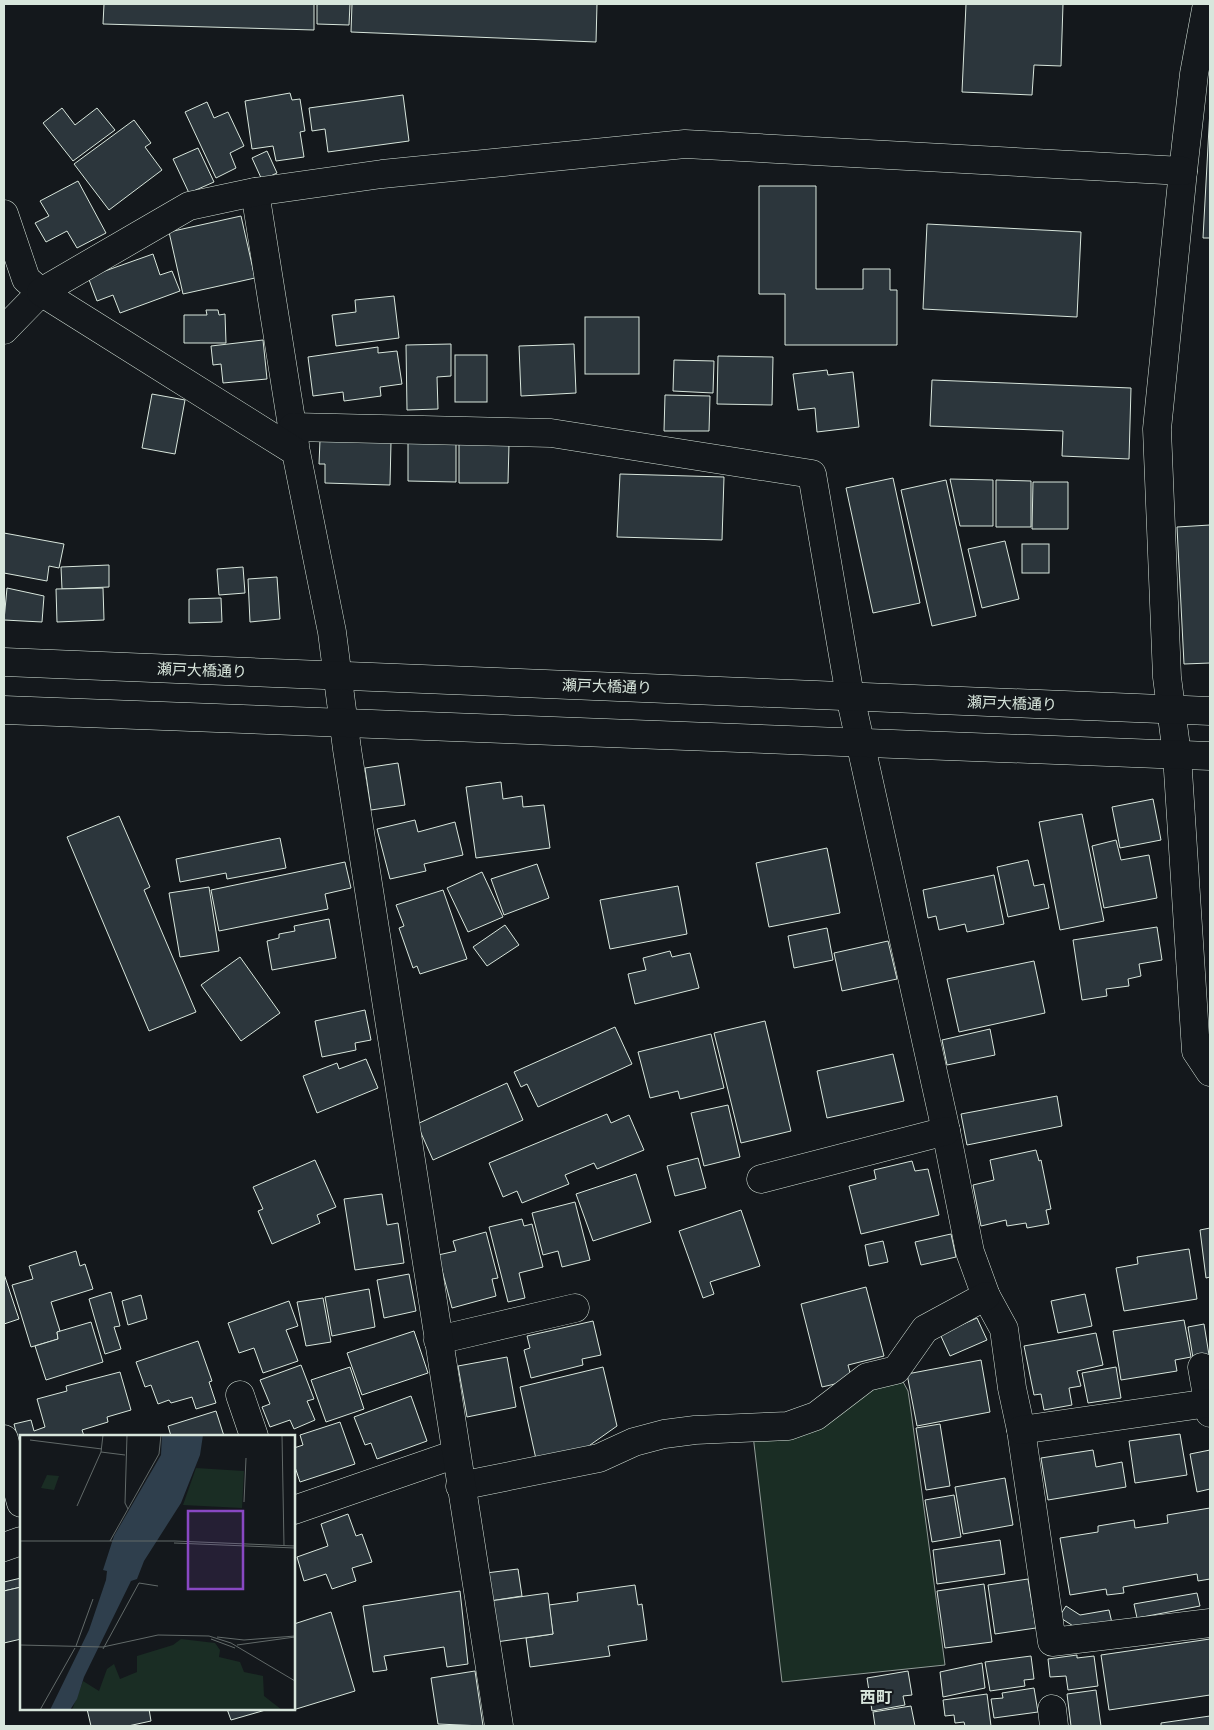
<svg xmlns="http://www.w3.org/2000/svg" width="1214" height="1730" viewBox="0 0 1214 1730" font-family="Lora,'Noto Sans JP',serif">
  <rect width="100%" height="100%" fill="#14181c"/>
  <path fill="#1a2d24" stroke="#939e99" d="M901,1378L908,1391L911,1411L945,1665L782,1682L753,1435L872,1384Z"/>
  <g fill="#2c363c" stroke="#d8e6dc">
    <path d="M104,4H314V30L103,24Z"/>
    <path d="M317,4H350L349,25L317,24Z"/>
    <path d="M352,4H597L596,42L351,32Z"/>
    <path d="M966,4H1063L1061,66L1034,65L1032,95L962,92Z"/>
    <path d="M290,93L292,100L300,99L305,131L300,132L304,157L276,161L273,146L252,149L245,101Z"/>
    <path d="M403,95L409,141L328,152L325,129L312,131L309,108Z"/>
    <path d="M207,102L214,118L228,112L244,146L230,153L236,168L216,178L185,112Z"/>
    <path d="M62,108L75,125L97,108L115,130L73,161L43,123Z"/>
    <path d="M1210,109V238H1203Z"/>
    <path d="M134,120L151,143L145,147L162,170L109,210L74,164Z"/>
    <path d="M198,148L214,182L189,193L173,159Z"/>
    <path d="M267,151L277,173L262,180L252,158Z"/>
    <path d="M78,181L106,233L77,248L67,231L46,242L35,223L49,216L40,201Z"/>
    <path d="M759,186H816V289H863V269H890V290H897V345H785V294H759Z"/>
    <path d="M241,216L255,278L183,294L169,232Z"/>
    <path d="M927,224L1081,232L1077,317L923,309Z"/>
    <path d="M153,254L160,275L172,271L180,291L120,313L113,295L97,301L88,277Z"/>
    <path d="M394,296L399,338L336,346L332,315L356,312L355,300Z"/>
    <path d="M206,310H218L219,315L225,314L226,343H184V315H207Z"/>
    <rect x="585" y="317" width="54" height="57"/>
    <path d="M263,340L267,379L223,383L221,364L213,365L211,346Z"/>
    <path d="M451,344V376L437,377L438,409L407,410L406,345Z"/>
    <path d="M574,344L576,393L521,396L519,346Z"/>
    <path d="M378,347V353L397,351L402,384L380,387L381,396L344,401L343,392L313,396L308,357Z"/>
    <rect x="455" y="355" width="32" height="47"/>
    <path d="M718,356L773,357L772,405L717,404Z"/>
    <path d="M674,360L714,361L713,393L673,391Z"/>
    <path d="M827,370L828,375L853,372L859,427L817,432L815,408L798,410L793,374Z"/>
    <path d="M932,380L1131,388L1129,459L1062,456L1063,431L930,426Z"/>
    <path d="M152,394L185,400L175,454L142,448Z"/>
    <path d="M665,395L710,396L709,431H664Z"/>
    <path d="M320,440L391,442L390,485L325,483V464H319Z"/>
    <path d="M408,441L456,442V482L408,481Z"/>
    <path d="M459,443L509,444L508,483H459Z"/>
    <path d="M620,474L724,477L722,540L617,537Z"/>
    <path d="M893,478L920,603L873,613L846,488Z"/>
    <path d="M950,479L993,480V526H960Z"/>
    <path d="M946,480L976,616L932,626L901,490Z"/>
    <path d="M996,480L1031,481V527H996Z"/>
    <path d="M1033,482H1068V529H1032Z"/>
    <path d="M1210,525V663L1184,664L1177,527Z"/>
    <path d="M4,533L64,544L59,568L49,566L47,581L4,573Z"/>
    <path d="M1005,541L1019,599L982,608L968,549Z"/>
    <rect x="1022" y="544" width="27" height="29"/>
    <path d="M109,565V587L62,589L61,567Z"/>
    <path d="M243,567L245,593L219,595L217,569Z"/>
    <path d="M277,577L280,619L250,622L248,579Z"/>
    <path d="M7,588L44,596L42,622L4,620Z"/>
    <path d="M103,588L104,620L57,622L56,589Z"/>
    <path d="M221,598L222,622L189,623V599Z"/>
    <path d="M398,763L405,805L371,810L365,768Z"/>
    <path d="M501,782L503,799L522,796L523,807L544,805L550,848L476,858L466,787Z"/>
    <path d="M1153,799L1161,840L1120,848L1112,807Z"/>
    <path d="M1082,814L1104,921L1060,930L1039,822Z"/>
    <path d="M119,816L150,887L144,890L196,1012L149,1031L67,837Z"/>
    <path d="M415,820L418,832L455,822L463,855L424,864L426,871L390,879L377,829Z"/>
    <path d="M280,838L286,868L227,879L226,873L180,882L176,859Z"/>
    <path d="M1116,840L1121,860L1149,855L1157,898L1104,908L1092,846Z"/>
    <path d="M827,848L840,913L769,927L756,863Z"/>
    <path d="M1028,860L1034,886L1044,884L1049,908L1008,917L997,867Z"/>
    <path d="M345,862L351,888L325,894L328,909L219,931L211,890Z"/>
    <path d="M537,864L549,898L504,915L491,879Z"/>
    <path d="M482,872L503,917L468,932L447,888Z"/>
    <path d="M994,875L1004,924L967,932L965,924L939,930L936,916L928,918L923,890Z"/>
    <path d="M678,886L687,934L610,949L600,900Z"/>
    <path d="M209,887L219,951L180,957L169,893Z"/>
    <path d="M443,890L467,959L420,974L417,966L413,968L399,928L404,926L396,905Z"/>
    <path d="M329,919L336,958L272,970L267,941L279,938V934L295,931L294,926Z"/>
    <path d="M505,925L519,945L487,966L473,947Z"/>
    <path d="M1157,927L1162,960L1139,964L1141,976L1128,979L1129,986L1106,989L1107,996L1082,1000L1073,940Z"/>
    <path d="M827,928L833,960L794,968L788,936Z"/>
    <path d="M888,941L897,979L842,991L834,953Z"/>
    <path d="M670,951L672,957L690,953L699,988L635,1004L628,974L646,970L643,958Z"/>
    <path d="M240,957L280,1013L241,1041L201,985Z"/>
    <path d="M1034,961L1045,1013L959,1032L947,979Z"/>
    <path d="M365,1010L371,1040L355,1043L356,1050L322,1057L315,1021Z"/>
    <path d="M765,1021L791,1131L741,1143L714,1033Z"/>
    <path d="M615,1027L632,1064L538,1107L527,1084L521,1087L514,1072Z"/>
    <path d="M990,1029L995,1055L947,1065L942,1040Z"/>
    <path d="M711,1034L724,1088L680,1099L678,1091L650,1098L638,1052Z"/>
    <path d="M893,1054L904,1101L827,1118L817,1071Z"/>
    <path d="M366,1059L378,1088L317,1113L303,1076L337,1063L339,1069Z"/>
    <path d="M507,1083L523,1120L433,1160L417,1124Z"/>
    <path d="M1057,1096L1062,1126L967,1145L961,1114Z"/>
    <path d="M728,1105L740,1157L704,1166L691,1113Z"/>
    <path d="M607,1114L611,1123L629,1115L644,1150L597,1169L594,1163L565,1175L569,1184L522,1203L517,1191L503,1197L489,1163Z"/>
    <path d="M1036,1150L1039,1161L1041,1160L1051,1209L1046,1210L1049,1224L1027,1228L1026,1223L1007,1226L1006,1220L981,1226L973,1185L994,1180L990,1160Z"/>
    <path d="M698,1158L706,1188L675,1196L667,1166Z"/>
    <path d="M315,1160L336,1207L317,1215L320,1223L272,1244L258,1211L263,1209L253,1187Z"/>
    <path d="M912,1161L915,1171L928,1169L939,1215L861,1234L849,1186L876,1179L874,1170Z"/>
    <path d="M636,1174L651,1222L593,1241L576,1194Z"/>
    <path d="M382,1194L387,1225L398,1223L404,1263L355,1270L344,1199Z"/>
    <path d="M575,1202L590,1260L562,1267L558,1251L543,1255L532,1213Z"/>
    <path d="M741,1210L760,1266L710,1282L714,1294L703,1298L679,1231Z"/>
    <path d="M522,1219L524,1226L532,1224L543,1267L519,1273L525,1298L508,1302L489,1227Z"/>
    <path d="M1210,1228V1277L1206,1278L1200,1230Z"/>
    <path d="M486,1232L498,1278L492,1279L496,1296L452,1308L438,1255L456,1251L453,1241Z"/>
    <path d="M951,1234L956,1257L921,1265L915,1242Z"/>
    <path d="M883,1241L888,1262L869,1266L865,1245Z"/>
    <path d="M1189,1249L1197,1299L1124,1311L1116,1268L1138,1264L1137,1257Z"/>
    <path d="M76,1251L80,1266L85,1264L93,1289L51,1302L60,1331L57,1332L58,1339L31,1347L12,1285L33,1279L29,1266Z"/>
    <path d="M4,1274L19,1319L4,1324Z"/>
    <path d="M409,1274L416,1311L384,1318L377,1280Z"/>
    <path d="M866,1287L884,1356L848,1365L852,1380L822,1387L801,1304Z"/>
    <path d="M369,1289L375,1327L332,1336L325,1297Z"/>
    <path d="M111,1292L120,1326L114,1327L121,1349L105,1354L89,1299Z"/>
    <path d="M1085,1294L1092,1326L1058,1333L1051,1301Z"/>
    <path d="M141,1295L147,1319L128,1325L122,1301Z"/>
    <path d="M323,1298L331,1342L306,1346L297,1302Z"/>
    <path d="M289,1301L298,1326L286,1330L298,1361L263,1373L254,1348L239,1353L228,1323Z"/>
    <path d="M977,1318L987,1340L950,1356L940,1334Z"/>
    <path d="M1184,1320L1191,1357L1175,1360L1177,1371L1121,1380L1113,1331Z"/>
    <path d="M593,1321L601,1355L582,1359L583,1365L531,1378L524,1350L530,1348L527,1336Z"/>
    <path d="M91,1322L103,1362L46,1380L35,1346L58,1339L57,1332Z"/>
    <path d="M1204,1324L1209,1355L1193,1358L1188,1327Z"/>
    <path d="M414,1331L428,1373L362,1395L347,1353Z"/>
    <path d="M1096,1333L1103,1365L1077,1371L1081,1386L1069,1388L1072,1405L1044,1410L1041,1394L1034,1395L1024,1346Z"/>
    <path d="M198,1341L212,1381L209,1382L216,1403L196,1409L192,1397L171,1403L169,1400L158,1404L151,1385L145,1387L136,1362Z"/>
    <path d="M507,1357L516,1407L467,1417L458,1366Z"/>
    <path d="M981,1360L990,1412L917,1426L907,1374Z"/>
    <path d="M301,1365L314,1399L307,1401L315,1420L294,1429L290,1420L270,1427L262,1407L270,1404L260,1380Z"/>
    <path d="M350,1367L364,1409L326,1422L311,1380Z"/>
    <path d="M603,1367L617,1426L583,1450L536,1459L520,1387Z"/>
    <path d="M1116,1367L1121,1398L1088,1403L1082,1373Z"/>
    <path d="M120,1372L131,1410L107,1417L108,1422L82,1430L84,1436H21V1450L14,1424L31,1420L34,1431L45,1427L37,1399L67,1391L66,1386Z"/>
    <path d="M411,1396L427,1441L377,1459L371,1443L365,1445L354,1417Z"/>
    <path d="M216,1411L224,1436H171L168,1426Z"/>
    <path d="M340,1422L355,1464L300,1482L294,1464V1448L303,1445L300,1435Z"/>
    <path d="M940,1424L950,1486L926,1490L916,1428Z"/>
    <path d="M1180,1434L1187,1475L1135,1483L1129,1441Z"/>
    <path d="M1093,1450L1096,1467L1122,1462L1126,1487L1048,1500L1041,1458Z"/>
    <path d="M1210,1450V1489L1197,1492L1190,1454Z"/>
    <path d="M1005,1478L1013,1525L963,1534L955,1487Z"/>
    <path d="M954,1495L961,1537L932,1542L925,1500Z"/>
    <path d="M1210,1508V1579L1198,1581L1197,1574L1123,1587L1124,1593L1107,1595L1106,1589L1070,1595L1060,1538L1098,1532V1526L1134,1520L1135,1528L1168,1523L1167,1515Z"/>
    <path d="M348,1514L356,1536L362,1534L372,1562L352,1568L356,1581L332,1589L326,1574L304,1581L297,1557L328,1546L321,1524Z"/>
    <path d="M1000,1540L1005,1574L937,1584L933,1550Z"/>
    <path d="M518,1569L522,1596L490,1601L486,1573Z"/>
    <path d="M21,1578V1587L4,1591V1582Z"/>
    <path d="M1028,1579L1036,1628L995,1634L988,1585Z"/>
    <path d="M984,1584L992,1642L945,1648L937,1591Z"/>
    <path d="M635,1585L638,1605L642,1604L647,1640L608,1646L610,1656L530,1667L526,1638L553,1634L549,1605L578,1601L577,1593Z"/>
    <path d="M21,1587V1639L4,1643V1591Z"/>
    <path d="M460,1591L468,1664L447,1667L444,1647L384,1656L387,1670L373,1672L363,1606Z"/>
    <path d="M548,1593L553,1634L496,1642L490,1601Z"/>
    <path d="M1197,1593L1200,1606L1137,1618L1134,1604Z"/>
    <path d="M1066,1606L1080,1615L1109,1610L1112,1623L1078,1629L1059,1617Z"/>
    <path d="M331,1612L355,1691L293,1710L294,1624Z"/>
    <path d="M1210,1639V1695L1109,1710L1101,1655Z"/>
    <path d="M1077,1655V1658L1094,1656L1098,1686L1068,1690L1066,1676L1050,1677L1048,1659Z"/>
    <path d="M1031,1656L1034,1679L1024,1680L1025,1686L990,1691L985,1662Z"/>
    <path d="M982,1663L985,1688L943,1697L940,1672Z"/>
    <path d="M475,1671L483,1726L438,1724L431,1678Z"/>
    <path d="M908,1671L912,1695L903,1696L905,1705L872,1711L867,1678Z"/>
    <path d="M1034,1688L1038,1712L994,1718L991,1699L1003,1698L1002,1693Z"/>
    <path d="M1096,1690L1101,1726H1071L1067,1694Z"/>
    <path d="M987,1694L991,1726H965L964,1722L955,1723L954,1715L945,1716L943,1700Z"/>
    <path d="M911,1706L915,1726H875L873,1712Z"/>
    <path d="M87,1709H149L151,1721L128,1726H91Z"/>
    <path d="M227,1709H269L231,1720Z"/>
    <path d="M1210,1716V1726H1161V1723Z"/>
  </g>
  <g fill="none" stroke-linecap="round" stroke-linejoin="round">
    <defs>
      <g id="street">
        <path d="M1207,4L1194,74L1183,171L1157,429L1167,677L1177,755L1196,1051L1210,1072"/>
        <path d="M255,192L295,445"/>
        <path d="M4,214L26,279L41,292L4,330"/>
        <path d="M293,427L551,433L812,474L850,696L946,1131L970,1252L986,1296L1004,1329L1012,1388L1021,1430L1052,1642L1210,1623"/>
        <path d="M761,1179L946,1131"/>
        <path d="M438,1340L575,1308"/>
        <path d="M1202,1367L1210,1413"/>
        <path d="M240,1395L254,1436"/>
        <path d="M1021,1430L1209,1403"/>
        <path d="M4,1439L21,1503"/>
        <path d="M460,1486L599,1458L634,1442L664,1434L695,1430L788,1426L816,1416L867,1377L896,1370L925,1329L986,1296"/>
        <path d="M294,1510L456,1454"/>
        <path d="M4,1547L21,1541"/>
        <path d="M1052,1709L1054,1726"/>
        <path d="M499,1726L347,749L332,632L296,452L41,292L189,206L255,192L382,174L685,144L1183,171"/>
      </g>
      <g id="secondary">
        <path d="M4,662L1210,711"/>
        <path d="M4,710L1210,756"/>
      </g>
    </defs>
    <use href="#street" stroke="#d8e6dc" stroke-width="29"/>
    <use href="#secondary" stroke="#d8e6dc" stroke-width="29"/>
    <use href="#street" stroke="#14181c" stroke-width="28"/>
    <use href="#secondary" stroke="#14181c" stroke-width="28"/>
  </g>
  <g text-anchor="middle" dominant-baseline="central" stroke-width="4" stroke-linejoin="round" paint-order="stroke">
    <g font-size="15" fill="#d8e6dc" stroke="#14181c">
      <text transform="translate(202 670) rotate(2)">瀬戸大橋通り</text>
      <text transform="translate(607 686) rotate(2)">瀬戸大橋通り</text>
      <text transform="translate(1012 703) rotate(2)">瀬戸大橋通り</text>
    </g>
    <g font-size="16" font-weight="bold" fill="#d8e6dc" stroke="#14181c">
      <text x="876" y="1697">西町</text>
    </g>
  </g>
  <g transform="translate(20 1435)">
    <rect width="275" height="275" fill="#14181c"/>
    <path d="M176,33L224,36L222,73L163,70ZM27,40L39,41L34,55L21,53ZM161,204L195,208L200,215L199,222L220,227L224,237L243,241L244,261L262,275H52L63,246L79,256L87,234L94,229L100,244L117,237V221L153,210Z" fill="#1a2d24"/>
    <path d="M142,0H183L180,20L161,68L124,126L117,144L111,146L64,242L57,264L50,275H30L69,195L86,145L87,136L83,135L94,101L141,20Z" fill="#2f3f4d"/>
    <path fill="none" stroke="#626a69" stroke-width="1" d="M107,0L105,68L108,74M262,0L264,111M10,5L82,14M81,17L105,20M224,67L226,23M57,71L81,17L83,0M0,106H155M90,106L139,19L141,0M155,106L275,111M154,108L275,113M197,202L224,205L275,201M191,204L215,213M0,210L83,212L138,200L189,201L211,208L275,246M217,210L275,202M56,211L73,164M83,214L119,148L138,151M20,275L55,213"/>
    <path fill="#8948c3" fill-opacity="0.15" stroke="#8948c3" stroke-width="2.5" d="M168,76H223V154H168Z"/>
    <rect width="275" height="275" fill="none" stroke="#d8e6dc" stroke-width="2.5"/>
  </g>
  <rect width="1214" height="1730" fill="none" stroke="#d8e6dc" stroke-width="10"/>
</svg>
